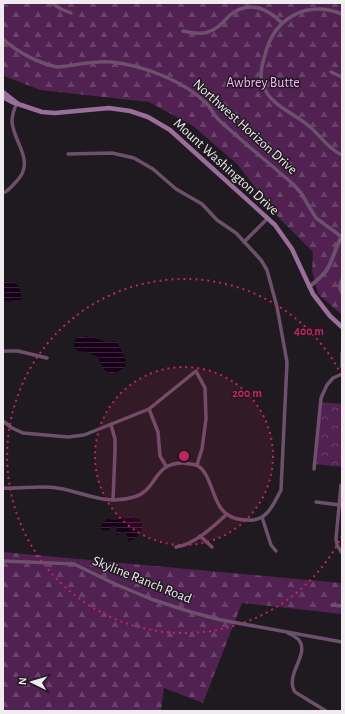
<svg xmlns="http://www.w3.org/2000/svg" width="345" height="714" viewBox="0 0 345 714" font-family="'Alegreya Sans',sans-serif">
  <defs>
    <pattern id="forest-firs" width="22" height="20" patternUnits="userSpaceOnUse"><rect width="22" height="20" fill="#502151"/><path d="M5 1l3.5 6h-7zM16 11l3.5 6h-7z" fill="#6a416a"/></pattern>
    <pattern id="park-crowns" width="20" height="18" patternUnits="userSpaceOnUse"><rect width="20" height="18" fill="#502151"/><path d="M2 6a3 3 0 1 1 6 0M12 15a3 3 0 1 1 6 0" fill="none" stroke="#6a416a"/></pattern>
    <pattern id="water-rules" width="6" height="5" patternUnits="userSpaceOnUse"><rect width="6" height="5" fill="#19001a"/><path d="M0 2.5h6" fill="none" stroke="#3b253c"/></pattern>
  </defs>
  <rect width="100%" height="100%" fill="#1f1a1f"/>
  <g fill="url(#forest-firs)">
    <path d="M3,3H342V315L318,294L312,271L313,252L280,219L237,164L193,126L149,102L40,90L4,76L3,74Z"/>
    <path d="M3,552L342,583V614L242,603L203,703L164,688L161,711H3Z"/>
  </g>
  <path fill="url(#park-crowns)" d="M321,402L342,404V467L315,464Z"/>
  <g fill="url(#water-rules)">
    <path d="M3,281C6,282 10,281 13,282C20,285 22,294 21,300H14L8,302L3,300Z"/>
    <path d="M86,336L107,342L115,341L117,342L126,360L125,367C111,378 103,373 98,357C95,356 92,354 89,353C83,350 79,354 74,347C73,338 79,337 86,336Z"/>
    <path d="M128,517L139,519L142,524V530L136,537L129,542L126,532H121L117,535L115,534L117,529L115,526H111L109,530L105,531L101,529L102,524L107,519L117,520Z"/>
  </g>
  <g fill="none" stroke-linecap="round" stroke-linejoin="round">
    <g stroke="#6d506c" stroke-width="3.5">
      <path d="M52,3L61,9L71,13"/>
      <path d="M342,14C306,0 274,18 265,55C262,65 259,75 263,85C270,106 295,113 310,127C321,136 328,149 342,155"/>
      <path d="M183,31C191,33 200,35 208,32C218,29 223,22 230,15C249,0 267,8 282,23"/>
      <path d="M3,39C17,52 38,63 57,67C74,66 93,60 111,62C142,65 185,81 207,104C212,109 214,116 220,121C244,143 269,163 293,184L301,193L316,218L342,237"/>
      <path d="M331,72L342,77"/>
      <path d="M3,193C8,191 11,187 15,183C37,162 14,144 12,122C12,115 14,109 17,103"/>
      <path d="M244,242L268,218"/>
      <path d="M342,280C339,285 339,289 342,293"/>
      <path d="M3,351H18L47,358"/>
      <path d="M342,353V367"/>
      <path d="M149,409L158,432L160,456L166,466"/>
      <path d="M3,421L12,428L23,433L68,437L84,435L149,409L196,371L205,388L206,419L202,449L197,465"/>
      <path d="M111,425L115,439V451L113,500"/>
      <path d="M314,469L321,398L327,385L333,378L342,374"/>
      <path d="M341,485L336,539L337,545L342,553"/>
      <path d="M3,488C20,489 41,485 57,488C84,492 105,506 134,497C158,490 153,462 184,463C188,464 193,464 196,465C212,471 212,506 228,515C234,519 242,520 248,520C267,522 274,503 281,490L287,362L277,307L267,270L261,260L236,233L217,220L202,204L176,189L153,169L134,158L112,153L68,154"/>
      <path d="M316,502L340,505"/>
      <path d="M262,517L271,545L276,551"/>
      <path d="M200,536L212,547"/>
      <path d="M176,547C194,545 214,526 227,514"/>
      <path d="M3,561L74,564L115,584L151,599L191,612L221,620L342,642"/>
      <path d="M332,605L342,606"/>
      <path d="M288,633C292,635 296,637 299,640C310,655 284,675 295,692L326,711"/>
    </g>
    <path stroke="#6d506c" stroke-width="4" d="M309,287C316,281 325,275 329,266C334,256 336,246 342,236"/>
    <g stroke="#9b6d9a" stroke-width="4.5">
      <path d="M3,92L17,103"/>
      <path d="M3,97L12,102L42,112L55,113L109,108L130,111L148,117L170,130L275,225L292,249L313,294L330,316L342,327"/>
    </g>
  </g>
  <circle cx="184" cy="456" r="89" fill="#c42362" fill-opacity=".12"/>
  <g fill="none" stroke="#c42362" stroke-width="2" stroke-dasharray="2 4">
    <circle cx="184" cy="456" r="89"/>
    <path d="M342 536A177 177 0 1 1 342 376"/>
  </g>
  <g text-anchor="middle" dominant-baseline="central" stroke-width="3" stroke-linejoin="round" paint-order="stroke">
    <g font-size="14" fill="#fbb2fa" stroke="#1f1a1f">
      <text x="263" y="83">Awbrey Butte</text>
    </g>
    <g font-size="14" fill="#efebef" stroke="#1f1a1f">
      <text transform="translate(245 127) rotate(42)">Northwest Horizon Drive</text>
      <text transform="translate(226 167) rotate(42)">Mount Washington Drive</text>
      <text transform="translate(142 580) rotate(22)">Skyline Ranch Road</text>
    </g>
  </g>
  <circle cx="184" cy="456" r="6" fill="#c42362" stroke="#1f1a1f" stroke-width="2"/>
  <g font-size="12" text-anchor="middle" font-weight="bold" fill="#c42362" stroke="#1f1a1f" stroke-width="3" stroke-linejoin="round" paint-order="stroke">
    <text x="309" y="335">400 m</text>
    <text x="247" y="397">200 m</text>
  </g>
  <rect width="345" height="714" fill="none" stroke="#efebef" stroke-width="8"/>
  <g transform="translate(32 682) rotate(275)" stroke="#1f1a1f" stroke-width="3" paint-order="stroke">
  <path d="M0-3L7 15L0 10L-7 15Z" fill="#efebef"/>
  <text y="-6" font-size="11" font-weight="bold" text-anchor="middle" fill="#efebef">N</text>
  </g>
</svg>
